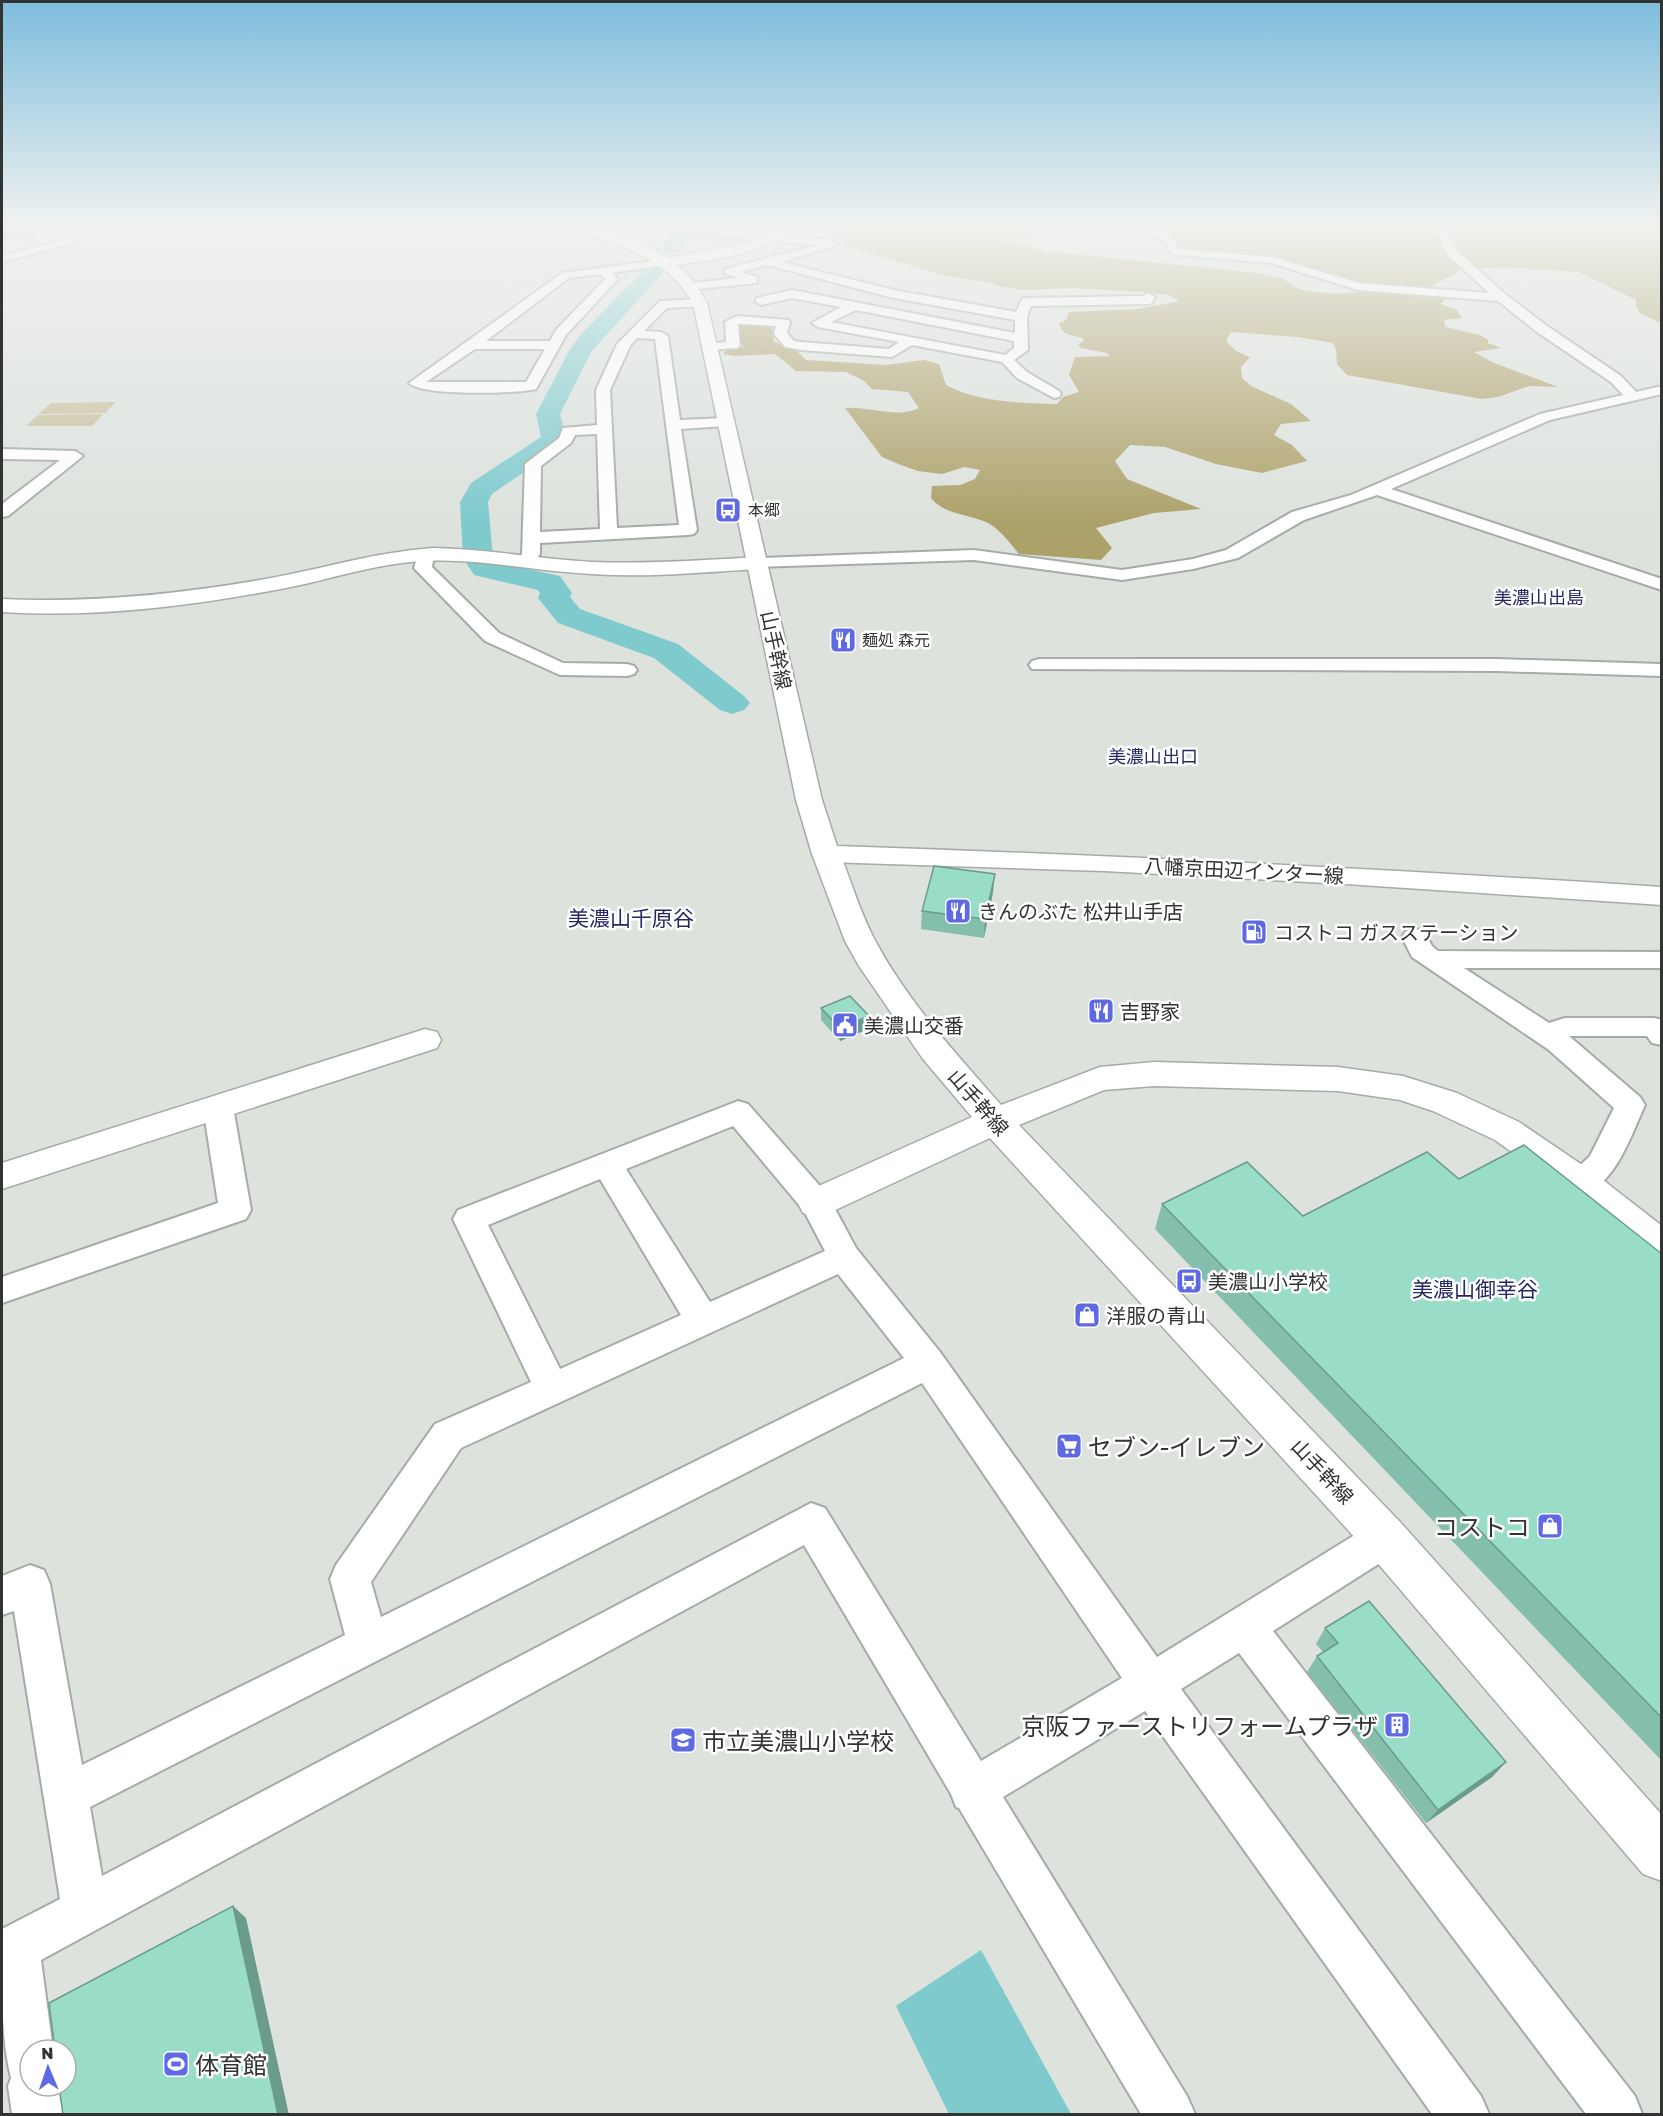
<svg xmlns="http://www.w3.org/2000/svg" width="1663" height="2116" viewBox="0 0 1663 2116" font-family="'Golos Text','Noto Sans JP',sans-serif">
  <rect width="100%" height="100%" fill="#dde2dd"/>
  <g fill="#c6be9a">
    <path d="M694,233L748,237L732,243L688,240Z"/>
    <path d="M116,402L105,413L39,414L51,403Z"/>
    <path d="M103,414L92,426H26L38,415Z"/>
  </g>
  <path fill="#ada16a" d="M839,226H1029L1030,231L1027,238H1001V242L1023,245L1044,251L1257,273L1284,279L1294,287L1307,291L1338,294L1358,292L1359,289L1228,254L1184,249L1173,238L1085,226H1661V323L1641,314L1636,307V300L1579,272L1506,267L1460,269C1451,279 1441,278 1431,287L1446,298L1441,304L1457,310L1462,318L1444,320L1445,327L1480,335L1488,340V343L1501,348L1474,352L1492,362L1558,387L1529,386L1498,397L1482,399L1347,375L1337,364L1336,350L1333,343L1298,337L1231,332L1226,341L1236,351L1250,357L1241,367L1242,378L1251,386L1291,404L1311,421L1281,424L1274,435L1292,445L1307,461L1262,473L1216,464L1165,447L1130,445L1115,461L1127,479L1201,509L1154,513L1096,528L1112,548L1101,560L1019,554C1010,543 999,528 986,522C967,514 943,514 931,498L932,486L960,485L975,479L980,470L964,467L942,474L918,471L901,465L882,457L845,408C868,406 899,419 919,408L908,392L872,389L864,381L846,372L796,371L775,354L734,356L723,354L728,349L743,347L736,326L750,324L767,325L772,328L774,342L794,348L806,360L886,365L924,360L939,364L946,385C977,402 1021,403 1057,404L1063,397L1079,392L1069,375L1075,357L1110,356L1107,353L1081,348L1078,345L1084,341L1083,338C1072,335 1063,336 1059,323L1066,320L1069,312L1138,309L1179,301L1169,295L1141,292L1073,288L1023,290L1002,287L989,282L945,276L854,248L834,234Z"/>
  <path fill="#7ecacd" d="M981,1950L1071,2114H949L896,2006Z"/>
  <g fill="none" stroke-linecap="round" stroke-linejoin="round">
    <g fill="#7ecacd" fill-rule="evenodd">
      <path d="M676,226H694L679,252H665L663,248Z"/>
      <path d="M654,265L661,267L664,271L661,275L591,352L560,414L567,440L563,445L492,494L488,502L493,558L496,562L560,576L572,593L570,597L580,609L678,644L744,696L750,703L744,710L732,714L720,710L654,658L558,623L538,598L540,593L538,590L474,575L463,558L460,502L471,483L541,437L536,414L569,351L582,333L647,267Z"/>
    </g>
    <defs>
      <g id="minor">
        <path d="M88,226H102L63,246L2,262V256L55,242Z"/>
        <path d="M722,226H733L730,230L837,241V245L781,262L894,290L1016,312L1022,299L1026,298L1143,296L1149,293L1155,297L1152,303L1148,304L1031,306L1027,317L1028,350L1014,360L1027,372L1059,391L1061,394L1059,397L1054,398L1017,378L1002,362L912,345L892,357L801,350L785,347L774,334L776,326L738,324L740,345L738,348L705,350L703,347L705,344L726,342L725,322L737,316L789,320L790,323L787,333L794,341L801,342L889,349L899,342L818,327L812,323L841,307L792,298L761,305L755,301L757,298L792,290L1015,333V320L894,298L767,265L741,272L757,277V283L689,290V284L693,283L738,278L725,273V269L817,245L722,236L717,233ZM856,310L1014,341V348L1005,355L831,322Z"/>
        <path d="M1099,226H1131L1163,231L1167,232L1179,249L1272,257L1359,283L1489,293L1448,255L1433,226H1444L1457,251L1505,294L1547,326L1621,376L1636,392L1662,386V394L1550,420L1391,489L1662,579V590L1377,495L1304,520L1238,558L1193,569L1122,580L974,560L753,567L750,563L753,559L759,558L974,550L1122,570L1193,559L1226,550L1292,512L1351,495L1540,414L1623,395L1611,382L1537,332L1498,301L1358,290L1271,263L1176,255L1172,254L1160,237L1104,229Z"/>
        <path d="M668,259L674,262L672,264L612,273L618,279L566,335L536,389C517,394 420,396 409,383L562,273ZM601,274L605,279L556,330L550,341H486L569,278ZM475,349H545L526,382H426Z"/>
        <path d="M700,299L706,303L704,306L667,308L644,331L661,332L668,336L680,420L725,418L732,422L725,426L681,429L697,530L694,534L688,535L540,543V554L535,561H523L520,557L522,554L525,464L559,438L563,428L597,425L596,390L617,344L660,301ZM637,338L655,339L679,525L617,528L610,390L630,346ZM597,434L600,529L540,532L541,466L571,443L575,435Z"/>
        <path d="M2,449L75,451L83,456L8,516L2,517V504L60,460L2,459Z"/>
        <path d="M425,550L431,551L434,555L432,567L499,633L563,663L627,664L634,666L637,670L634,674L627,676L560,675L485,641L414,568L419,551Z"/>
        <path d="M1039,659H1497L1662,664V676L1497,671L1032,669L1029,665L1032,661Z"/>
        <path d="M1415,929L1424,931L1432,946L1438,951L1662,952V968H1464L1549,1023L1565,1018H1654L1662,1020V1045L1652,1043L1647,1036H1569L1640,1097L1645,1105C1632,1133 1609,1204 1570,1191L1565,1183L1570,1175L1590,1156L1614,1108L1549,1050L1412,957L1402,937L1406,931Z"/>
        <path d="M218,1096L228,1099L233,1107L251,1210L246,1219L2,1303V1277L218,1203L203,1107L208,1099Z"/>
        <path d="M738,1101L748,1104L827,1194L856,1248L940,1352L1157,1657L1371,1525L1385,1520L1399,1525L1404,1538L1399,1551L1273,1631L1635,2096L1642,2114H1586L1239,1653L1181,1689L1481,2096L1489,2114H1432L1145,1711L1003,1797L1187,2096L1195,2114H1141L959,1808L956,1807L951,1794L804,1545L41,1960L53,2050H30V2086H58L63,2114H12L8,2086L11,2078C0,2036 2,1975 2,1929L60,1899L14,1611L2,1615V1576L30,1565L44,1570L50,1584L82,1765L345,1635L330,1579L336,1565L435,1424L531,1382L453,1219L458,1210ZM733,1126L804,1211L825,1251L710,1302L626,1169ZM600,1179L681,1315L560,1369L488,1225ZM838,1274L904,1358L381,1617L371,1582L461,1448ZM922,1383L1122,1678L981,1761L825,1508L811,1503L102,1876L90,1807Z"/>
      </g>
      <g id="tertiary">
        <path d="M784,226H799C771,255 706,260 668,266L661,262L668,258L744,244Z"/>
        <path d="M433,548C487,549 540,559 593,562C649,564 704,560 759,557L766,559L769,563L766,567L759,569C703,572 647,578 591,574C531,571 471,556 410,562C368,566 327,580 286,588C192,606 97,618 2,612V599C93,603 182,594 271,578C325,568 377,552 433,548Z"/>
        <path d="M826,846L836,848L840,854C852,883 861,916 877,944C909,1003 957,1055 1001,1105L1100,1067L1154,1062L1338,1067L1403,1076L1457,1093L1519,1122L1594,1173L1662,1226V1262L1649,1258L1568,1193L1495,1140L1433,1111L1400,1100L1338,1091L1154,1086L1104,1090L1019,1125L1401,1523L1662,1815V1881L1643,1874L1369,1553L990,1138L829,1213L816,1217L803,1213L798,1203L803,1193L972,1117L923,1059L859,966L845,941L812,854L816,848Z"/>
        <path d="M425,1029L437,1032L441,1040L437,1048L2,1189V1163Z"/>
      </g>
      <path id="secondary" d="M566,226C605,226 653,243 682,269C693,279 700,291 707,303L822,800L837,846C1112,855 1387,869 1662,887V905L1346,884L1104,871L826,862L816,860L812,854L796,800L693,303C672,267 639,251 601,239C590,235 574,233 566,226Z"/>
    </defs>
    <use href="#minor" stroke="#a5aba6" stroke-width="4"/>
    <use href="#tertiary" stroke="#a5aba6" stroke-width="3"/>
    <use href="#secondary" stroke="#a5aba6" stroke-width="3"/>
    <use href="#minor" fill="#fff" fill-rule="evenodd"/>
    <use href="#tertiary" fill="#fff" fill-rule="evenodd"/>
    <use href="#secondary" fill="#fff" fill-rule="evenodd"/>
  </g>
  <g fill="#84beac">
    <path d="M2,226H53L24,238L10,237Z"/>
    <path d="M993,892L984,938L921,929L922,911Z"/>
    <path d="M821,1008L868,1029L840,1041L821,1020Z"/>
    <path d="M1459,1179L1662,1254V1761L1155,1229L1162,1204L1303,1216Z"/>
    <path d="M1325,1628L1506,1762L1492,1777L1426,1823L1307,1672L1317,1656L1323,1652L1316,1644Z"/>
  </g>
  <g fill="#6b9b8c">
    <path d="M2,226H6L10,237L2,241Z"/>
    <path d="M20,226H53L24,238Z"/>
    <path d="M995,874L993,892L984,938L985,919Z"/>
    <path d="M869,1016L868,1029L840,1041V1028Z"/>
    <path d="M1506,1762L1492,1777L1426,1823L1438,1810Z"/>
    <path d="M233,1906L246,1918L289,2115H278Z"/>
  </g>
  <g fill="#99ddc8" stroke="#6b9b8c" stroke-width="1.5">
    <path d="M934,866L995,874L985,919L922,911Z"/>
    <path d="M850,996L869,1016L840,1028L821,1008Z"/>
    <path d="M1524,1145L1662,1254V1718L1162,1204L1247,1162L1303,1216L1427,1152L1459,1179Z"/>
    <path d="M1369,1601L1506,1762L1438,1810L1317,1656L1338,1643L1325,1628Z"/>
    <path d="M233,1906L278,2115H63L59,2086H66V2050H55L49,2003Z"/>
  </g>
  <linearGradient id="sky" x2="0" y2="1"><stop stop-color="#7dbddd"/><stop offset="0.43" stop-color="#f0f2f0"/><stop offset="1" stop-color="#f0f2f0" stop-opacity="0"/></linearGradient>
  <rect width="1663" height="523" fill="url(#sky)"/>
  <defs>
    <symbol id="bus-square" viewBox="-11 -11 22 22"><rect x="-9" y="-9" width="18" height="18" rx="4" fill="#5f6ae2" stroke="#fff"/><path d="M-5-6H5V4H4V6H2V4H-2V6H-4V4H-5ZM-3.5-4V0h7V-4ZM-3.5 1.2v1.5H-2V1.2ZM2 1.2v1.5H3.5V1.2Z" fill="#fff"/></symbol>
    <symbol id="restaurant-square" viewBox="-11 -11 22 22"><rect x="-9" y="-9" width="18" height="18" rx="4" fill="#5f6ae2" stroke="#fff"/><path d="M-5-6h1v4h1v-4h1v4h1v-4h1v5L-1.5 .5V6h-2V.5L-5-1ZM5-6V6H3V1.5H1.5Q1.5-4 5-6Z" fill="#fff"/></symbol>
    <symbol id="fuel-square" viewBox="-11 -11 22 22"><rect x="-9" y="-9" width="18" height="18" rx="4" fill="#5f6ae2" stroke="#fff"/><path d="M-5.5-6h7V0h2V4h1.3V-2.5L3-4.5l.8-.8L6-3V5H2.5V1h-1V6h-7ZM-4.2-4.7v3.2H.2V-4.7Z" fill="#fff"/></symbol>
    <symbol id="civic-square" viewBox="-11 -11 22 22"><rect x="-9" y="-9" width="18" height="18" rx="4" fill="#5f6ae2" stroke="#fff"/><path d="M-.6-6.5H3V-4.5H.6V-3L4-1V1h2V6H-6V1h2V-1L-.6-3ZM-1.2 2.5V6h2.4V2.5Z" fill="#fff"/></symbol>
    <symbol id="shop-square" viewBox="-11 -11 22 22"><rect x="-9" y="-9" width="18" height="18" rx="4" fill="#5f6ae2" stroke="#fff"/><path d="M-5-2.5h2.3a2.7 3.5 0 0 1 5.4 0H5L5.5 6h-11ZM-1.5-2.5h3a1.5 2.3 0 0 0-3 0Z" fill="#fff"/></symbol>
    <symbol id="supermarket-square" viewBox="-11 -11 22 22"><rect x="-9" y="-9" width="18" height="18" rx="4" fill="#5f6ae2" stroke="#fff"/><path d="M-6-5.5h2.5l.6 2H6L4.5 2H-2.5L-4.4-4H-6ZM-1.5 3.2a1.3 1.3 0 1 0 .1 0ZM3 3.2a1.3 1.3 0 1 0 .1 0Z" fill="#fff"/></symbol>
    <symbol id="building-square" viewBox="-11 -11 22 22"><rect x="-9" y="-9" width="18" height="18" rx="4" fill="#5f6ae2" stroke="#fff"/><path d="M-4-6H4V6H1V3H-1V6H-4ZM-2.5-4.3h1.7v1.8h-1.7ZM.8-4.3h1.7v1.8H.8ZM-2.5-1h1.7V.8h-1.7ZM.8-1h1.7V.8H.8Z" fill="#fff"/></symbol>
    <symbol id="school-square" viewBox="-11 -11 22 22"><rect x="-9" y="-9" width="18" height="18" rx="4" fill="#5f6ae2" stroke="#fff"/><path d="M0-5L7-2L0 1L-7-2ZM-4 1L0 2.5L4 1V4Q0 6-4 4Z" fill="#fff"/></symbol>
    <symbol id="stadium-square" viewBox="-11 -11 22 22"><rect x="-9" y="-9" width="18" height="18" rx="4" fill="#5f6ae2" stroke="#fff"/><path d="M0-5a6.5 5 0 1 0 0 10a6.5 5 0 1 0 0-10ZM-3.5-1.8h7v3.6h-7Z" fill="#fff"/></symbol>
  </defs>
  <g fill-rule="evenodd">
    <use href="#bus-square" x="713" y="495" width="30" height="30"/>
    <use href="#restaurant-square" x="828" y="625" width="30" height="30"/>
    <use href="#restaurant-square" x="943" y="896" width="30" height="30"/>
    <use href="#fuel-square" x="1239" y="917" width="30" height="30"/>
    <use href="#restaurant-square" x="1086" y="996" width="30" height="30"/>
    <use href="#civic-square" x="830" y="1010" width="30" height="30"/>
    <use href="#bus-square" x="1174" y="1266" width="30" height="30"/>
    <use href="#shop-square" x="1072" y="1300" width="30" height="30"/>
    <use href="#supermarket-square" x="1054" y="1431" width="30" height="30"/>
    <use href="#shop-square" x="1535" y="1511" width="30" height="30"/>
    <use href="#building-square" x="1382" y="1710" width="30" height="30"/>
    <use href="#school-square" x="668" y="1725" width="30" height="30"/>
    <use href="#stadium-square" x="161" y="2049" width="30" height="30"/>
  </g>
  <g text-anchor="middle" dominant-baseline="central" stroke-width="5" stroke-linejoin="round" paint-order="stroke">
    <g font-size="16" fill="#323432" stroke="#fff" text-anchor="start">
      <text x="748" y="510">本郷</text>
      <text x="862" y="640">麺処 森元</text>
    </g>
    <g font-size="18" fill="#242963" stroke="#fff">
      <text x="1539" y="597">美濃山出島</text>
      <text x="1153" y="756">美濃山出口</text>
    </g>
    <g font-size="20" fill="#323432" stroke="#fff">
      <text transform="translate(777 650) rotate(78)">山手幹線</text>
      <text transform="translate(1244 870) rotate(3)">八幡京田辺インター線</text>
      <text transform="translate(979 1102) rotate(49)">山手幹線</text>
      <text transform="translate(1323 1471) rotate(47)">山手幹線</text>
    </g>
    <g font-size="20" fill="#323432" stroke="#fff" text-anchor="start">
      <text x="978" y="911">きんのぶた 松井山手店</text>
      <text x="1274" y="932">コストコ ガスステーション</text>
      <text x="1120" y="1011">吉野家</text>
      <text x="864" y="1025">美濃山交番</text>
      <text x="1208" y="1281">美濃山小学校</text>
      <text x="1106" y="1315">洋服の青山</text>
    </g>
    <g font-size="21" fill="#242963" stroke="#fff">
      <text x="631" y="918">美濃山千原谷</text>
      <text x="1475" y="1289">美濃山御幸谷</text>
    </g>
    <g font-size="24" fill="#323432" stroke="#fff" text-anchor="start">
      <text x="1088" y="1446">セブン-イレブン</text>
      <text x="1530" y="1526" text-anchor="end">コストコ</text>
      <text x="1378" y="1725" text-anchor="end">京阪ファーストリフォームプラザ</text>
      <text x="702" y="1740">市立美濃山小学校</text>
      <text x="195" y="2064">体育館</text>
    </g>
  </g>
  <rect width="1663" height="2116" fill="none" stroke="#323432" stroke-width="6"/>
  <g transform="translate(48 2068) rotate(358)"><circle r="28" fill="#ffffff" stroke="#adaead" stroke-width="1.5"/>
  <path d="M0-4.5L10 22L0 15L-10 22Z" fill="#5f6ae2"/>
  <text y="-9" font-size="16" font-weight="bold" text-anchor="middle" fill="#323432">N</text>
  </g>
</svg>
